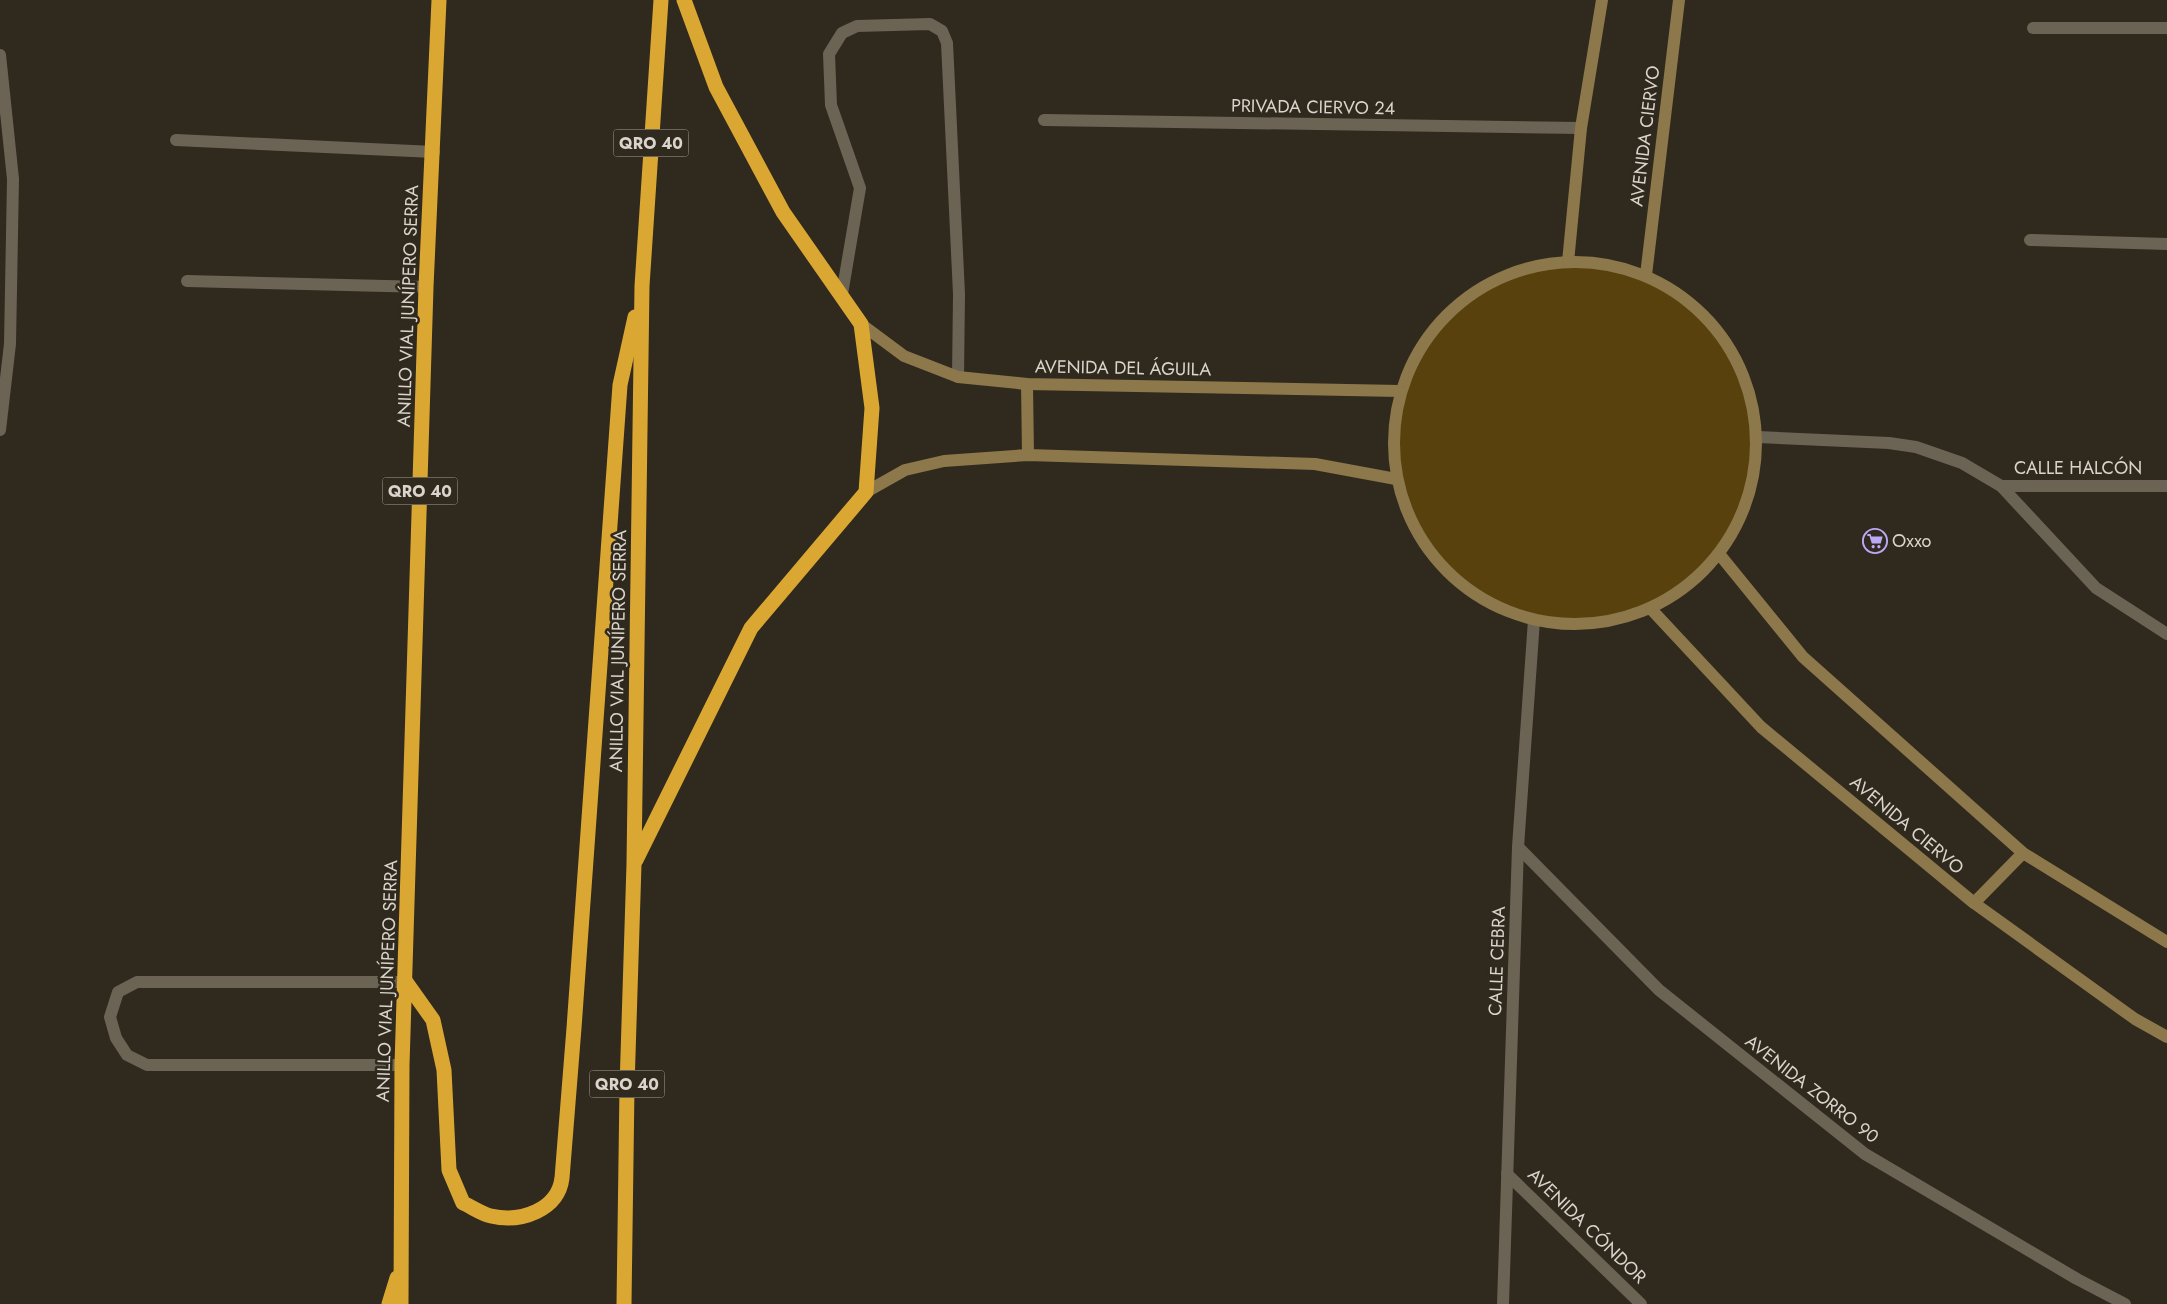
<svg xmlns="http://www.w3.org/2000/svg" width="2167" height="1304" viewBox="0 0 2167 1304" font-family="Jost,sans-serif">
  <rect width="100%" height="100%" fill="#30291d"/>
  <circle fill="#58410c" cx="1576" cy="442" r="177"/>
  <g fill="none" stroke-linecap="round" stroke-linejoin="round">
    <g stroke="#6b6455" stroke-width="12">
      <path d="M176,140L434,152"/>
      <path d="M187,281L426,287"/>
      <path d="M842,294L860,188L831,105L829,54L842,33L857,26L930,24L942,31L947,43L959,294L958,377"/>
      <path d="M402,1065H147L127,1055L116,1038L110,1017L118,992L137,982H406"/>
    </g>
    <g stroke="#6b6455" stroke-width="12">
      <path d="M2033,28H2167"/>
      <path d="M0,55L13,179L10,344L0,430"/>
      <path d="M1044,120L1581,128"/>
      <path d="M2030,240L2167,244"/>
      <path d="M1758,437L1889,443L1916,447L1962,463L2001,486H2167"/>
      <path d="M2001,486L2096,588L2167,634"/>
      <path d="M1518,847L1659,990L1865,1154L2077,1279L2125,1304"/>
      <path d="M1507,1174L1641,1304"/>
      <path d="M1503,1304L1518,847L1534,620"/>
    </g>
    <g stroke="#8d784b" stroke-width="12">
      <circle cx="1575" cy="443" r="181"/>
      <path d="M1568,262L1581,128L1602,0"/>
      <path d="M1646,275L1679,0"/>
      <path d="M861,324L904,356L958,377L1027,384L1400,391"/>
      <path d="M1027,384L1028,455"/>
      <path d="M866,492L905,470L944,461L1028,455L1315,464L1396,479"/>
      <path d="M1720,555L1803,657L2023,853L2167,942"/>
      <path d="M1651,609L1761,727L1974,903L2135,1019L2167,1037"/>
      <path d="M1974,903L2023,853"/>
    </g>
    <g stroke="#dba733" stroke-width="15">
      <path d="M636,860L751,628L866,492L872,408L861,324L783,212L716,87L684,0"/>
      <path d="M406,982L433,1020L444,1070L449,1170L463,1203C472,1207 482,1214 491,1216C521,1223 558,1210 562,1178L574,1028L620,385L635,317"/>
      <path d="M389,1304L397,1278"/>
      <path d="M401,1304L402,1065L426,287L439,0"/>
      <path d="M624,1304L627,1087L634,864L642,286L661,0"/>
    </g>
  </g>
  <defs>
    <symbol id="supermarket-ring" viewBox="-11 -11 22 22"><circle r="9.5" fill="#30291d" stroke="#baaaf6" stroke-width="1.5"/><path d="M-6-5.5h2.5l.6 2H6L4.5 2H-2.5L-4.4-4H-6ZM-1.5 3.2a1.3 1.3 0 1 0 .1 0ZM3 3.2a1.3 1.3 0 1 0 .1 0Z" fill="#baaaf6"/></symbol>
  </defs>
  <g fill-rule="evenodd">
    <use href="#supermarket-ring" x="1861" y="527" width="28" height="28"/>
  </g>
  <g text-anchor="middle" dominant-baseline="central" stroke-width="5" stroke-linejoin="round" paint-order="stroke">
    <g fill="#30291d" stroke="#a6a198" stroke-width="1">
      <rect x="613.5" y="129.5" width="75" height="27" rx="4"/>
      <rect x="382.5" y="477.5" width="75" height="27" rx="4"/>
      <rect x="589.5" y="1070.5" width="75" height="27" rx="4"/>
    </g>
    <g font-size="16" font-weight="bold" fill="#d9d4cc">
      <text x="651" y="143">QRO 40</text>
      <text x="420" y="491">QRO 40</text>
      <text x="627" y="1084">QRO 40</text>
    </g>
    <g font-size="18" fill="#d9d4cc" stroke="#30291d">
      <text transform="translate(1313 107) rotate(1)">PRIVADA CIERVO 24</text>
      <text transform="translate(1645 136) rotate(-83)">AVENIDA CIERVO</text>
      <text transform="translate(408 306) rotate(-88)">ANILLO VIAL JUNÍPERO SERRA</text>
      <text transform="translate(1123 368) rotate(1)">AVENIDA DEL ÁGUILA</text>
      <text x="2078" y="468">CALLE HALCÓN</text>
      <text transform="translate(618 651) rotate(-89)">ANILLO VIAL JUNÍPERO SERRA</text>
      <text transform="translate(1907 825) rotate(40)">AVENIDA CIERVO</text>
      <text transform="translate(1497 961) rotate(-88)">CALLE CEBRA</text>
      <text transform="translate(387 981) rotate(-88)">ANILLO VIAL JUNÍPERO SERRA</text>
      <text transform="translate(1812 1089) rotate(38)">AVENIDA ZORRO 90</text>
      <text transform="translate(1587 1226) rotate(44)">AVENIDA CÓNDOR</text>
    </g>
    <g font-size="18" fill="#d9d4cc" stroke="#30291d" text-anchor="start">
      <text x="1892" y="541">Oxxo</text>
    </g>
  </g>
</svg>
